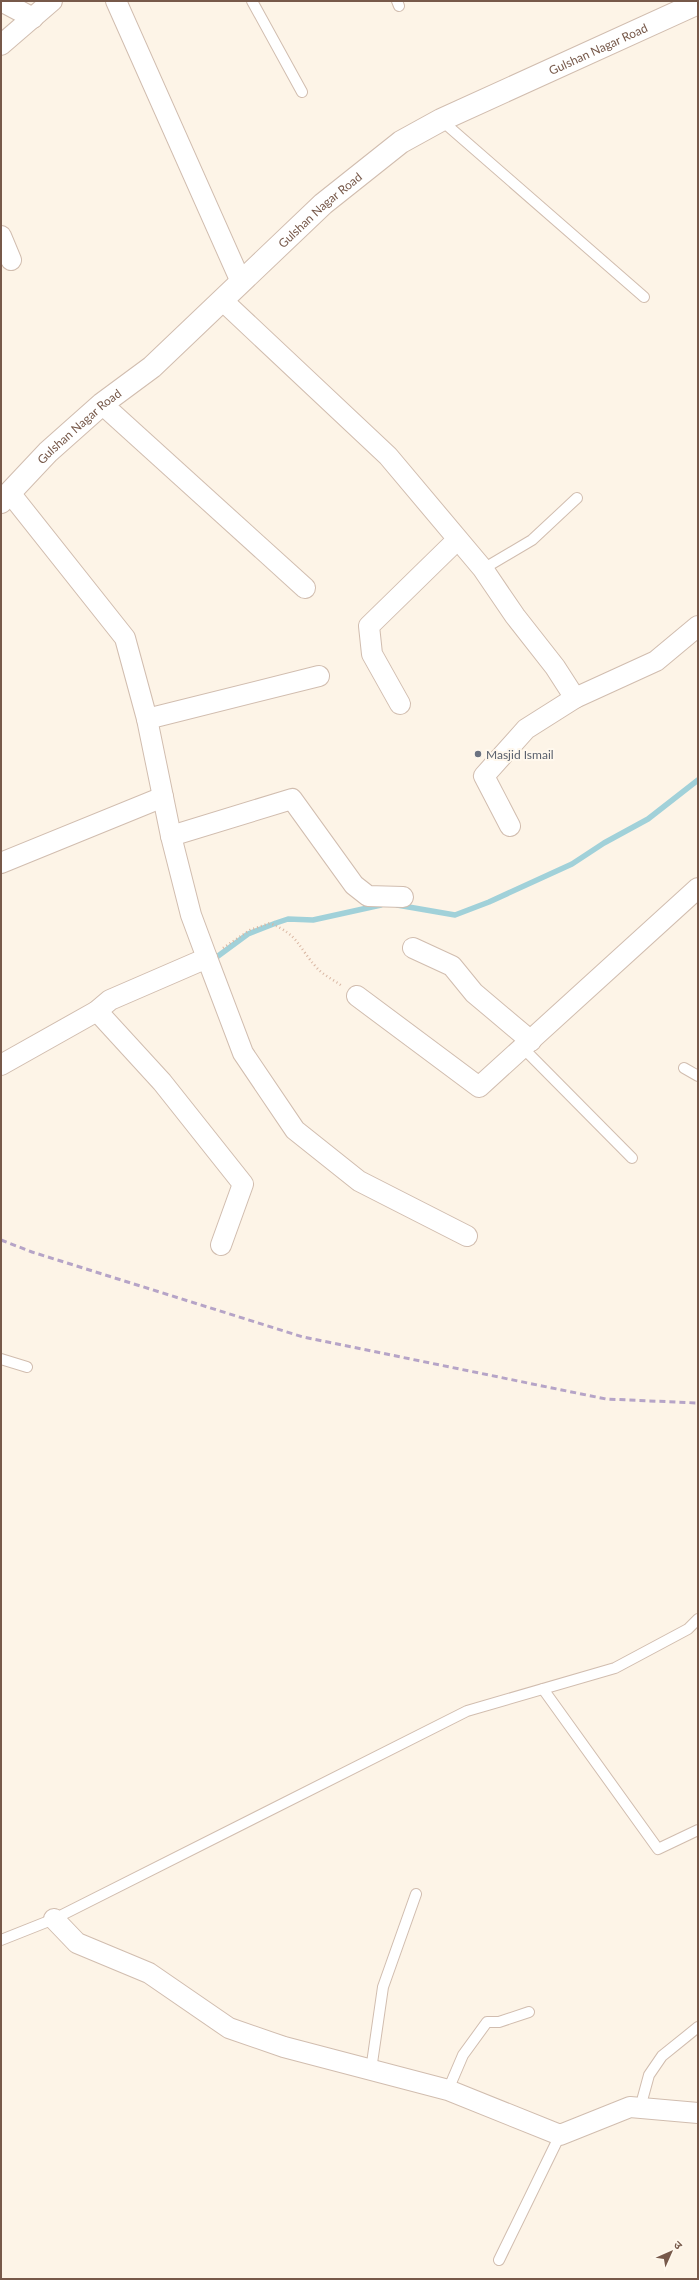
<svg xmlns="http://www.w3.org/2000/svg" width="699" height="2280" viewBox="0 0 699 2280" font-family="Lato,'Noto Sans Devanagari',sans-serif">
  <rect width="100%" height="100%" fill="#fdf4e7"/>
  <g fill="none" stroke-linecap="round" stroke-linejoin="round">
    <g stroke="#a1d1d9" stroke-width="5.5">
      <path d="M397,905L455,915L489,902L572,864L604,843L648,819L698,780"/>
      <path d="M214,959L248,934L276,923L288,919L313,920L381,905"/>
    </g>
    <defs>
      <g id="service">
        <path d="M252,1L302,92"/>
        <path d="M397,1L399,6"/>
        <path d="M441,120L644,297"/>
        <path d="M483,569L532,540L577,498"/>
        <path d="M523,1048L632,1158"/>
        <path d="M684,1068L698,1076"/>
        <path d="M1,1359L27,1367"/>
        <path d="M543,1689L658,1849L698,1830"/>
        <path d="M1,1940L54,1919L467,1711L615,1668L688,1629L698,1619"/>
        <path d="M371,2070L383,1987L416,1894"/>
        <path d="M448,2090L463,2055L487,2022H499L529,2012"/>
        <path d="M640,2108L649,2075L662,2056L698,2027"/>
        <path d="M499,2260L560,2135"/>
      </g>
      <g id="minor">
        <path d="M1,1L33,18"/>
        <path d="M116,1L241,282"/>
        <path d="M1,45L52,1"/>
        <path d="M1,236L11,260"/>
        <path d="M222,300L388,456L483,569L515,616L555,667L575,698L656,661L698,626"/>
        <path d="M102,404L305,588"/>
        <path d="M10,493L125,638L147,719L171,836L191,915L207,958"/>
        <path d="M400,704L372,654L369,626L457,540"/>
        <path d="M147,719L319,676"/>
        <path d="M510,826L484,776L526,729L575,698"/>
        <path d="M171,836L292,799L354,885L368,896L403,897"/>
        <path d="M1,863L163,797"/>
        <path d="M413,948L452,966L474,993L531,1041"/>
        <path d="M357,996L479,1087L698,888"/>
        <path d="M97,1011L162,1082L243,1184L221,1245"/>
        <path d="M1,1065L97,1011L110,1000L207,958L243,1053L295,1130L359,1181L467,1236"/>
        <path d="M54,1919L77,1943L149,1973L229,2028L284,2047L448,2090L560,2135L630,2107L698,2113"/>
      </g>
      <g id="tertiary">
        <path id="s1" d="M1,502L48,452L102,404L152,367L323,204L401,142L441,120L698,3"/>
      </g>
    </defs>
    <use href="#service" stroke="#d1bdaf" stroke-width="12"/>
    <use href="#minor" stroke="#d1bdaf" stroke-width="22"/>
    <use href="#tertiary" stroke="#d1bdaf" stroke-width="24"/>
    <path stroke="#d8b5a1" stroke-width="2.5" stroke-dasharray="1 3" stroke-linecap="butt" d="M223,948L250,930L270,923C300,936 297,946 317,968C323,975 334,980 342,986"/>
    <use href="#service" stroke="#fff" stroke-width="10"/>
    <use href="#minor" stroke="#fff" stroke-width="20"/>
    <use href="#tertiary" stroke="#fff" stroke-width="22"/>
    <path stroke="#b6a4c7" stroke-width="3" stroke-dasharray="6 4" stroke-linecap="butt" d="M1,1240L32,1252L303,1337L606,1399L698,1403"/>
  </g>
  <circle fill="#6b7280" stroke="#fff8ed" stroke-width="1.5" cx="478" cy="754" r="4"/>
  <g text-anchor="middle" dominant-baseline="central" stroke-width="4" stroke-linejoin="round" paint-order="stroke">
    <g font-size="12" fill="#77594a" stroke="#fff8ed">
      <text stroke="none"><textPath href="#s1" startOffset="757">Gulshan Nagar Road</textPath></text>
      <text stroke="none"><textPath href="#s1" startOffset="433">Gulshan Nagar Road</textPath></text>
      <text stroke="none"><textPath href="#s1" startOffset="109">Gulshan Nagar Road</textPath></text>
    </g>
    <g font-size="12" fill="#5b616d" stroke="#fff8ed" text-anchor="start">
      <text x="486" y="754">Masjid Ismail</text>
    </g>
  </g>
  <rect width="699" height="2280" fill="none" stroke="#77594a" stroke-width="4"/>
  <g transform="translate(671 2252) rotate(45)" stroke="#fff8ed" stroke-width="3" paint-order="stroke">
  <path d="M0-3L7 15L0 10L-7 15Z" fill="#77594a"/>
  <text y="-6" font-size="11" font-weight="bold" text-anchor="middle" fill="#77594a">उ</text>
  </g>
</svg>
